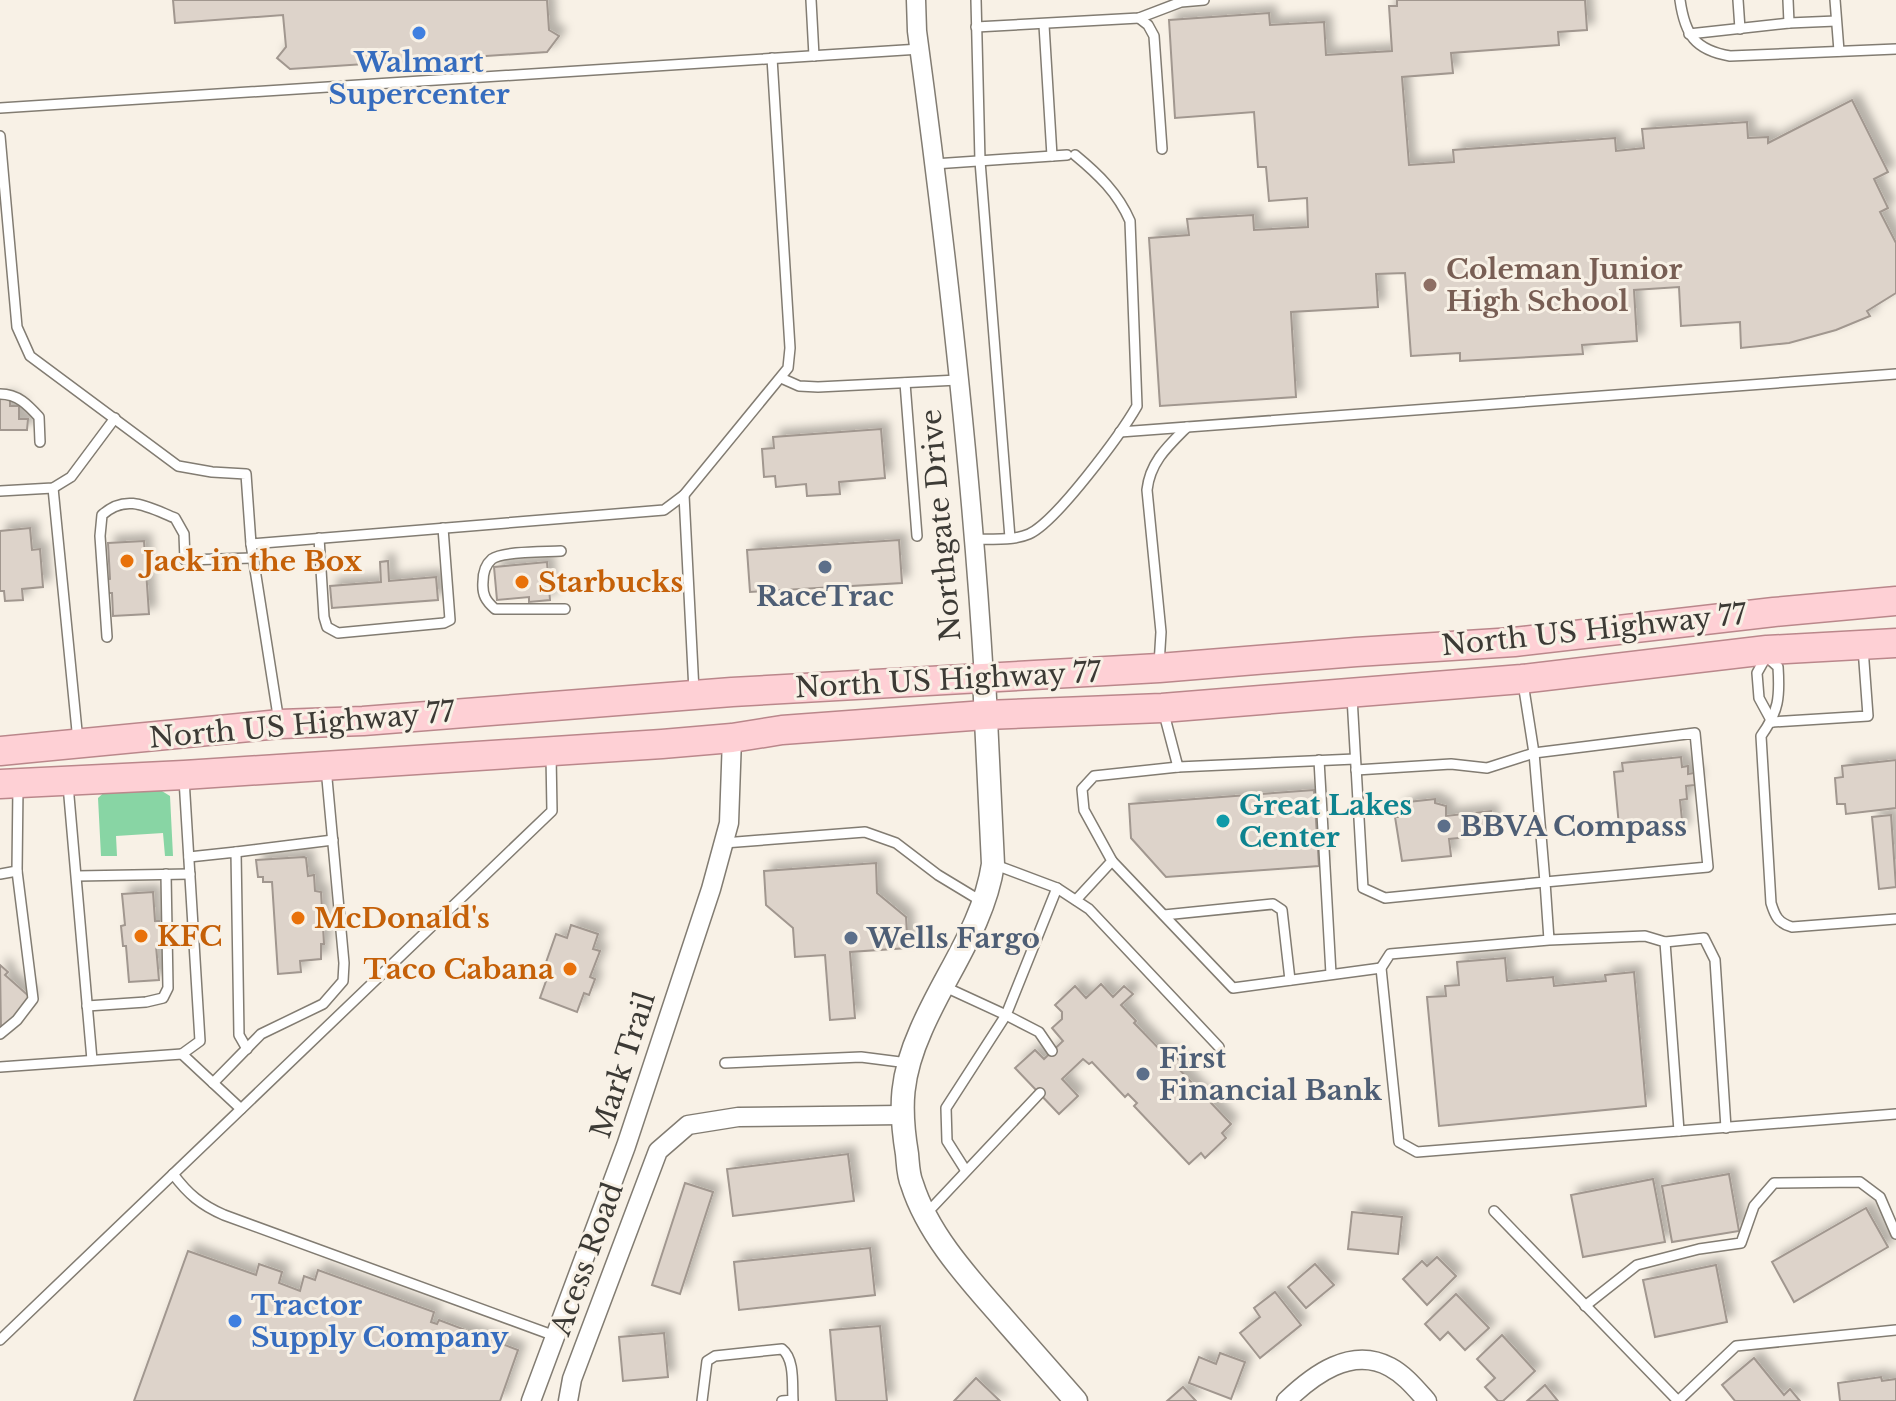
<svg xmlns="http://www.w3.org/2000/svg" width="1896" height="1401" viewBox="0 0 1896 1401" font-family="'Libre Baskerville',serif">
  <defs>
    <filter id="shadow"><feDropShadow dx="7" dy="-7" stdDeviation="4" flood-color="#0004"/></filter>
  </defs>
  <rect width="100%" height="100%" fill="#f8f1e6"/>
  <path fill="#88d5a4" d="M152,785L170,796L173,856H165L163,833L116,836L117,856H101L98,798L110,787Z"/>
  <g fill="#ddd3ca" stroke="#a1978f" stroke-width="2" filter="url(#shadow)">
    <path d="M173,0H547L549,30L559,36L547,52L290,69L277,58L286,47L283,15L175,23Z"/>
    <path d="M1397,0H1585L1587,30L1558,32L1559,45L1451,53L1453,73L1402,77L1409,165L1454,162L1453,150L1615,138L1616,151L1644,148L1642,129L1747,122L1748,138L1768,137V143L1852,100L1888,172L1874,179L1888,208L1880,212L1896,243V293L1867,311L1870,316L1836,330L1789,343L1741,348L1740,322L1681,326L1679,287L1634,290L1637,341L1582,345L1583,354L1460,361V353L1411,356L1405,273L1376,274L1378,307L1291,312L1296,397L1160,406L1149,238L1189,235L1187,219L1253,215L1254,230L1308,227L1307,198L1269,201L1266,167H1258L1254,112L1175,118L1169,20L1269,13L1270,25L1324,22L1326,55L1392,51L1389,6H1397Z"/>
    <path d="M0,399H10V406H19V419H28L27,430H0Z"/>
    <path d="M881,429L885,478L839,482L840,494L807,496L806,484L776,487L775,476L764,477L762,449L774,448L773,437Z"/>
    <path d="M30,528L32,550L40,549L43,587L22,589L23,600L5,601L4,591H0V531Z"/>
    <path d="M899,540L902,583L750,592L747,550Z"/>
    <path d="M144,541L149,614L113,616L112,593H106L105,580L110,579L108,543Z"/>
    <path d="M388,561L389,581L436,577L438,600L332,608L330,586L381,582L380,562Z"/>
    <path d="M547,562L550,600L529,602V597L497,600L494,567Z"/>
    <path d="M1681,757L1682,767L1688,766V774L1694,773L1695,785L1686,786L1687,799L1680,800L1683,830L1642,834L1641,824L1619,826L1614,772L1623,771L1622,763Z"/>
    <path d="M1896,760V808L1846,814L1845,804H1837L1835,778L1843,777L1842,766Z"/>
    <path d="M1314,790L1319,866L1166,877L1131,838L1129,804Z"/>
    <path d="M1435,799V803L1446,806V816L1491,811L1493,835L1449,839L1451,856L1402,861L1395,817H1398L1397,808L1408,805V802Z"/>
    <path d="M1891,815L1896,887L1879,889L1872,817Z"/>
    <path d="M304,857L306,858L308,876L314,875L315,891L321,892L324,944H321V959L300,961L301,972L278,974L272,882H263V877H258L256,860Z"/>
    <path d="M876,863L877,893L906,917L908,948L850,952L855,1018L830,1020L825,955L795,957L793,928L766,905L764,871Z"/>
    <path d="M153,892L155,921H159L161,946H156L159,980L129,982L126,946H123L121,926L125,925L122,894Z"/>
    <path d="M571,925L598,934L593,949L600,951L590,977L595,979L589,995L584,993L577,1012L540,998L550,970L544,968L556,934L567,938Z"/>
    <path d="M1505,958L1507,981L1553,977L1554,986L1606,981L1605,975L1634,972L1646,1106L1439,1126L1427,997L1446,996L1445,986L1459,985L1457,962Z"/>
    <path d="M0,965L8,972L5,975L31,998L1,1032Z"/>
    <path d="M1101,984L1113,997L1124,986L1133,994L1121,1005L1136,1021L1134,1023L1166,1056L1171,1052L1182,1063L1177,1067L1231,1124L1222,1133L1226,1138L1205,1158L1201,1153L1189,1164L1134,1106L1137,1103L1128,1094L1125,1097L1092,1062L1089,1064L1083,1059L1062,1079L1078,1096L1059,1114L1015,1068L1035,1050L1044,1059L1063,1041L1052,1028L1062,1019V1012L1055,1005L1075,986L1086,998Z"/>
    <path d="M848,1154L854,1201L733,1216L727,1169Z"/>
    <path d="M1729,1174L1739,1231L1672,1242L1662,1186Z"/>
    <path d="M1653,1179L1665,1242L1583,1257L1571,1195Z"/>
    <path d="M685,1183L713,1192L680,1294L652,1285Z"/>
    <path d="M1866,1208L1888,1247L1794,1302L1772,1262Z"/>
    <path d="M1352,1212L1402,1217L1398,1254L1348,1249Z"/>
    <path d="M870,1248L875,1295L739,1310L734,1262Z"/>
    <path d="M188,1251L256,1275L259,1264L282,1272L279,1283L300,1291L304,1276L315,1280L318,1270L434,1312L431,1322L437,1324L439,1320L518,1350L500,1401H134Z"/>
    <path d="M1437,1257L1456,1276L1427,1305L1403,1279L1422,1261L1427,1266Z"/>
    <path d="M1315,1264L1334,1285L1306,1308L1288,1287Z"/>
    <path d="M1716,1265L1727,1322L1655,1337L1643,1280Z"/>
    <path d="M1275,1292L1301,1325L1260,1358L1240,1333L1260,1317L1254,1308Z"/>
    <path d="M1456,1294L1489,1328L1465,1350L1448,1332L1440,1340L1425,1324Z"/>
    <path d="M880,1326L887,1401H836L830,1330Z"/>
    <path d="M664,1333L668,1377L623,1381L619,1337Z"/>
    <path d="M1502,1335L1535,1371L1503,1401H1498L1485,1387L1495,1378L1477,1359Z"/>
    <path d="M1220,1353L1245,1362L1231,1399L1189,1383L1199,1357L1216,1364Z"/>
    <path d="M1754,1358L1784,1395L1790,1389L1800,1401H1735L1722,1385Z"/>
    <path d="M1881,1377L1882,1381L1896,1379V1401H1840L1838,1383Z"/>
    <path d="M976,1378L1000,1401H954Z"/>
    <path d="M1545,1385L1558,1401H1527Z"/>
    <path d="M1183,1387L1196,1401H1167Z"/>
  </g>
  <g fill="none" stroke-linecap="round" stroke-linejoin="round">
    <defs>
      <g id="service">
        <path d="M811,0L814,56"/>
        <path d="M976,0L980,161L1010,538"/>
        <path d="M1680,0C1685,35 1695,50 1730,56L1896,49"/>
        <path d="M1738,0L1740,29"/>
        <path d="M1788,0L1789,23"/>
        <path d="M1835,0L1839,51"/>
        <path d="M1139,18L1148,25L1154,36L1162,149"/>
        <path d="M1044,25L1052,156"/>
        <path d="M976,27L1139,18L1181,2L1204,0"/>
        <path d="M1689,34L1789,23L1836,21"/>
        <path d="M0,108L920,49"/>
        <path d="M0,136L17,327L30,356L178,466L212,472L246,474L251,544L664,510L684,495L788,368L790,348L772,58"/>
        <path d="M934,164L1067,155"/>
        <path d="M781,378L799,386L818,387L958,380"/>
        <path d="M905,383L917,536"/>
        <path d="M0,394C18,394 28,405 39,417L40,442"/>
        <path d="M1120,432L1896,374"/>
        <path d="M53,488L78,741"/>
        <path d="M0,491L53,488L71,477L115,418"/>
        <path d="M684,495L694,691"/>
        <path d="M319,538L324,617L327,627L338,633L444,623L450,620L443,528"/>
        <path d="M974,539C991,539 1013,541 1029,534C1056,522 1121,434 1137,406L1130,221C1118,193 1098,174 1075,155"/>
        <path d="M251,544L279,722"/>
        <path d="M561,551C545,552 503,551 492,559C485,565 483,574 483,582C482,595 486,601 495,609H565"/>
        <path d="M107,637L100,536L102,515C126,493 148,507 175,518L184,534L185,560L252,558"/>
        <path d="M1767,655L1757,673L1759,698L1772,722"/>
        <path d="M1767,657L1778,667C1780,697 1779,711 1761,736L1771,903C1775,916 1778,923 1792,927L1896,919"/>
        <path d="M1159,665L1161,632L1147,490C1150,462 1168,446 1187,427"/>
        <path d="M1352,697L1363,888L1385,898L1545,882L1534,753L1523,683"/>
        <path d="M1163,710L1178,767L1355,759"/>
        <path d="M1772,722L1868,716L1863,648"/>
        <path d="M1319,760L1331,974"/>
        <path d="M1356,770L1451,764L1487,768L1534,753L1695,733L1708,867L1545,882L1549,940L1390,954L1381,968L1399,1142L1417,1152L1679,1131L1665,942L1645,936L1549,940"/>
        <path d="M68,785L92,1060"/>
        <path d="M724,843L865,832L896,843L938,875L981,901"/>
        <path d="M236,852L333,840"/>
        <path d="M189,857L236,852L239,1035L247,1049"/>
        <path d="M1112,861L1233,988L1381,968"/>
        <path d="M993,864L1057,888L1089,909L1219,1047"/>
        <path d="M0,874L17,871L18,786"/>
        <path d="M77,876L190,874"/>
        <path d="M1076,900L1112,861L1084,810L1082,789L1094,776L1178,767"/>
        <path d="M1164,915L1273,904L1282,910L1290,980"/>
        <path d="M1665,942L1704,938L1715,960L1726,1128"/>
        <path d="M943,986L1006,1015L946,1108L947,1141L966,1171"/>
        <path d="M87,1006L146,1002L163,998L168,988L166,874"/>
        <path d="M0,1034L17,1020L33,999L17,871"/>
        <path d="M1052,1051L1039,1032L1006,1015L1057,888"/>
        <path d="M182,1054L200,1041L184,779"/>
        <path d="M725,1063L861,1057L908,1063"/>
        <path d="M0,1067L182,1054L241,1109"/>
        <path d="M213,1083L261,1034L323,1004L343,981L344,963L326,768"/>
        <path d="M1679,1131L1896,1114"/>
        <path d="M173,1174C188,1194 201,1205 224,1215L555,1336"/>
        <path d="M1494,1211L1678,1401L1736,1346L1896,1330"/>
        <path d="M926,1214L1040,1093"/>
        <path d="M1585,1306L1637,1265L1699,1249L1741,1243L1754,1206L1774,1183L1860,1182L1880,1197L1896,1234"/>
        <path d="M0,1340L552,811L551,755"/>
        <path d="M702,1401L707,1361L715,1356L782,1349C795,1359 792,1385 793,1400L782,1401"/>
      </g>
      <g id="minor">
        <path d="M916,0L917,31C946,246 971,462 984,678"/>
        <path d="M531,1401L626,1146L711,889L729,823L732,738"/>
        <path d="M568,1401L572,1379L658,1151L688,1125L738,1117L901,1115"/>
        <path d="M1286,1401C1313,1375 1351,1346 1390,1367C1405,1375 1416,1389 1427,1401"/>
      </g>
      <path id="tertiary" d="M984,678L993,864C984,925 945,974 921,1030C901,1075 899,1106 907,1154C908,1164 908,1175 912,1184C928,1235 969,1279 1004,1319C1028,1346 1052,1374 1076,1401"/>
      <g id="primary">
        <path d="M0,751L280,724L363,721L732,692L1159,668L1356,652L1514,642L1774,612L1896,601"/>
        <path d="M0,784L184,775L662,744L732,738L782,730L985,715L1162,708L1522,679L1767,650L1896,643"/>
      </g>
    </defs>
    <use href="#service" stroke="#827c72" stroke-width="12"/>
    <use href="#minor" stroke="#827c72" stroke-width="21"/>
    <use href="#tertiary" stroke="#827c72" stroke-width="25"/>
    <use href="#primary" stroke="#ba878b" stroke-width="31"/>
    <use href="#service" stroke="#fff" stroke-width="9"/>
    <use href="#minor" stroke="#fff" stroke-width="18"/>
    <use href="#tertiary" stroke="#fff" stroke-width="22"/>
    <use href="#primary" stroke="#fed0d5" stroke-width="28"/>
  </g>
  <g fill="#3f7fe0" stroke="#f8f1e6" stroke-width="3">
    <circle cx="419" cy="33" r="8"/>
    <circle cx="235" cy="1321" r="8"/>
  </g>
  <circle fill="#8d6e63" stroke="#f8f1e6" stroke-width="3" cx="1430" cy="285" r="8"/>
  <g fill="#e8710a" stroke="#f8f1e6" stroke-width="3">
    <circle cx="127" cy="561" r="8"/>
    <circle cx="522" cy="582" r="8"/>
    <circle cx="298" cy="918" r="8"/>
    <circle cx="141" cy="936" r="8"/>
    <circle cx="570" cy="969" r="8"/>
  </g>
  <g fill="#5c6f8a" stroke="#f8f1e6" stroke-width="3">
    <circle cx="825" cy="567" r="8"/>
    <circle cx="1444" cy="826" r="8"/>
    <circle cx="851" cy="938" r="8"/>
    <circle cx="1143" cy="1074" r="8"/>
  </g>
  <circle fill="#0f9aa8" stroke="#f8f1e6" stroke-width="3" cx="1223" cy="821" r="8"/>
  <g text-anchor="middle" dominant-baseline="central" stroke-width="6" stroke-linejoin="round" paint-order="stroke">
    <g font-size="28" font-weight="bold" fill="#366cbe" stroke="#f8f1e6">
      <text x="419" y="62">Walmart<tspan x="419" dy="32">Supercenter</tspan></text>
      <text x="251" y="1305" text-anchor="start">Tractor<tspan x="251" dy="32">Supply Company</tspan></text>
    </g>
    <g font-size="28" font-weight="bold" fill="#785e54" stroke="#f8f1e6" text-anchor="start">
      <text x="1446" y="269">Coleman Junior<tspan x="1446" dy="32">High School</tspan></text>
    </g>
    <g font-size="28" fill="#3c3a35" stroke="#f8f1e6">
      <text transform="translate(941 525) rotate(-95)">Northgate Drive</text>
      <text transform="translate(1594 630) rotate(-6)">North US Highway 77</text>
      <text transform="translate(948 680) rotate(-3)">North US Highway 77</text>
      <text transform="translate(302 725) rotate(-5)">North US Highway 77</text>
      <text transform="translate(623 1065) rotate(-72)">Mark Trail</text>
      <text transform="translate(587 1259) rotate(-70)">Acess Road</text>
    </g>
    <g font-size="28" font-weight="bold" fill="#c56008" stroke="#f8f1e6" text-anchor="start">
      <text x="143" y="561">Jack in the Box</text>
      <text x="538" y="582">Starbucks</text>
      <text x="314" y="918">McDonald's</text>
      <text x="157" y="936">KFC</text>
      <text x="554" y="969" text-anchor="end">Taco Cabana</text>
    </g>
    <g font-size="28" font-weight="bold" fill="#4e5e75" stroke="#f8f1e6" text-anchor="start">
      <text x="825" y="596" text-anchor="middle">RaceTrac</text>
      <text x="1460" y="826">BBVA Compass</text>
      <text x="867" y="938">Wells Fargo</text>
      <text x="1159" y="1058">First<tspan x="1159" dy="32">Financial Bank</tspan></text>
    </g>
    <g font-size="28" font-weight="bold" fill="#0d838f" stroke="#f8f1e6" text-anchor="start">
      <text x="1239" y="805">Great Lakes<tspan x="1239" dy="32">Center</tspan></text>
    </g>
  </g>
</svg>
